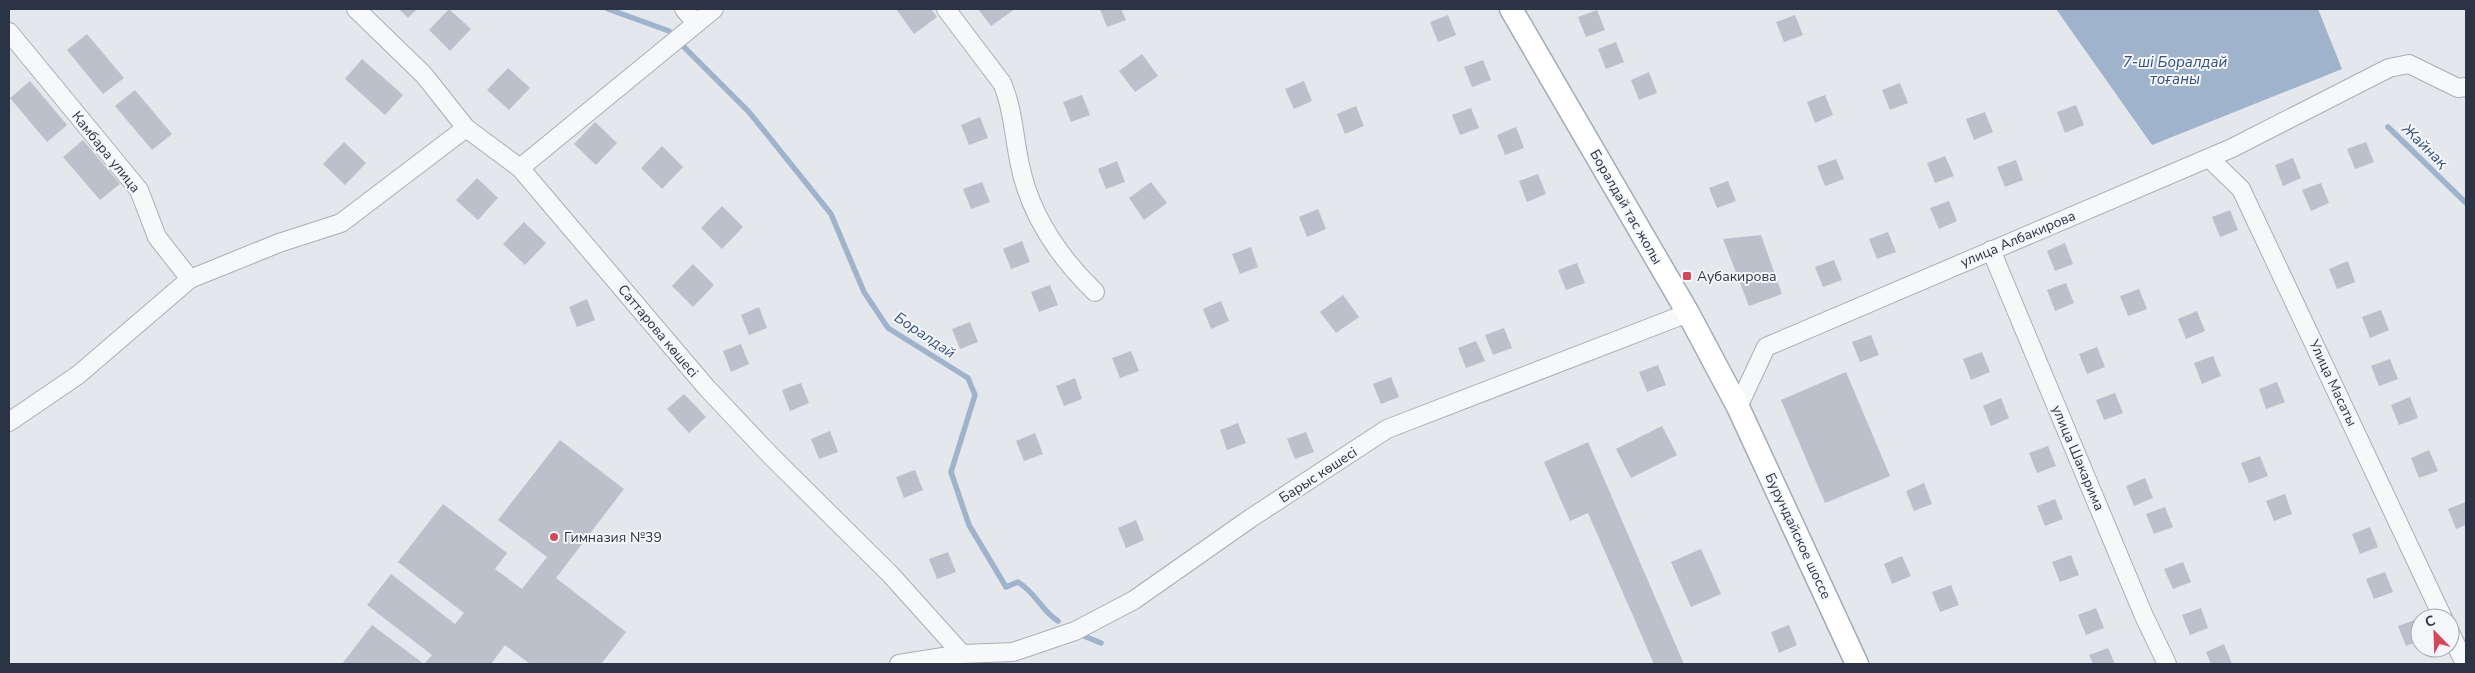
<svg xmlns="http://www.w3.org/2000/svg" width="2475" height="673" viewBox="0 0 2475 673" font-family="'Nunito Sans',sans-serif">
  <rect width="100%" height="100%" fill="#e4e7ec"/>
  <path fill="#9fb4cc" d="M2056,9H2318L2342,69L2152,145Z"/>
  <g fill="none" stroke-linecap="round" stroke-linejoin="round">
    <g stroke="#9fb4cc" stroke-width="5.5">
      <path d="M608,9L669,31"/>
      <path d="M683,46L749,112L831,214L864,292L888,328L968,378L975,395L951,472L969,525L1006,587L1018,582C1035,592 1042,611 1058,621"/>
      <path d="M2388,127L2466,203"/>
      <path d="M1084,636L1101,643"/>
    </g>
  </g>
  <g fill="#bbc0ca">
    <path d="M399,9H417L408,18Z"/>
    <path d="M449,9L471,29L450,51L429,30Z"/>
    <path d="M896,9H931L937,17L914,34Z"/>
    <path d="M978,9H1015L991,26Z"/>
    <path d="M1100,9H1121L1126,20L1107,27Z"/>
    <path d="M1597,10L1605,30L1586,37L1578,17Z"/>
    <path d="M1448,15L1456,35L1438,42L1430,22Z"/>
    <path d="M1795,15L1803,35L1784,42L1776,22Z"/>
    <path d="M87,34L124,78L103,94L67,50Z"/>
    <path d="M1616,42L1624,62L1606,69L1598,49Z"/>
    <path d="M1142,54L1158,76L1135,92L1119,71Z"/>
    <path d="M362,59L403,95L385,115L345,79Z"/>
    <path d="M1483,60L1491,80L1472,87L1464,67Z"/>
    <path d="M508,68L530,88L509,110L487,90Z"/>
    <path d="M1649,72L1657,93L1639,100L1631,80Z"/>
    <path d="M30,81L67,125L47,142L10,98Z"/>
    <path d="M1304,81L1312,101L1294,109L1285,89Z"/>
    <path d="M1900,83L1908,103L1890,110L1882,90Z"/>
    <path d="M135,90L172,134L152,150L115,106Z"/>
    <path d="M1082,95L1090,115L1071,122L1063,102Z"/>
    <path d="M1825,95L1833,115L1815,123L1807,102Z"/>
    <path d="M2076,105L2084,125L2065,133L2057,112Z"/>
    <path d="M1356,106L1364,126L1345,134L1337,114Z"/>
    <path d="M1471,108L1479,128L1460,135L1452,115Z"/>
    <path d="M1985,112L1993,132L1974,140L1966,119Z"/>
    <path d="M980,117L988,138L969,145L961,125Z"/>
    <path d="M595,122L617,143L596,165L574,144Z"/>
    <path d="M1516,127L1524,148L1505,155L1497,135Z"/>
    <path d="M83,140L120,184L100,200L63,157Z"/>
    <path d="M344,142L366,163L345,185L323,164Z"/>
    <path d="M2366,142L2374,162L2355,169L2347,149Z"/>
    <path d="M662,146L683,167L662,189L641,168Z"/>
    <path d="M1945,156L1954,176L1935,183L1927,163Z"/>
    <path d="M2293,158L2301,178L2283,186L2275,165Z"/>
    <path d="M1836,159L1844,179L1825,186L1817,166Z"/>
    <path d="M2016,160L2023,180L2005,187L1997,167Z"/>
    <path d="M1117,161L1125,182L1106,189L1098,169Z"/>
    <path d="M1538,174L1546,194L1527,202L1519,181Z"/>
    <path d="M477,178L498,198L478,220L456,200Z"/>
    <path d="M1728,181L1736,201L1717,208L1709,188Z"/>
    <path d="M982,182L990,202L971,209L963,189Z"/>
    <path d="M1151,182L1167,203L1144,220L1129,198Z"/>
    <path d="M2321,183L2329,203L2311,211L2302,190Z"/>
    <path d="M1949,201L1957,221L1939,229L1930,208Z"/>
    <path d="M722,206L743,227L722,249L701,228Z"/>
    <path d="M1318,209L1326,229L1307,237L1299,217Z"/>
    <path d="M2230,210L2238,230L2220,237L2212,217Z"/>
    <path d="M524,222L546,243L525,265L503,244Z"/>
    <path d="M1888,232L1896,252L1877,259L1869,239Z"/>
    <path d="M1761,235L1782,294L1749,306L1723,239Z"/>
    <path d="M1022,241L1030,262L1011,269L1003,249Z"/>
    <path d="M2065,243L2073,264L2055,271L2047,251Z"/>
    <path d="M1251,247L1258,267L1240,274L1232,254Z"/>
    <path d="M1834,260L1842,280L1823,287L1815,267Z"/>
    <path d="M2348,261L2355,282L2337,289L2329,269Z"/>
    <path d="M1577,263L1585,283L1566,290L1558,270Z"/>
    <path d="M693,264L714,285L693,307L672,286Z"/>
    <path d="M2066,283L2074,303L2055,311L2047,290Z"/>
    <path d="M1050,285L1058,305L1039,312L1031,292Z"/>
    <path d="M2139,289L2147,309L2128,316L2120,296Z"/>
    <path d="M1343,295L1359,317L1336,333L1320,312Z"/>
    <path d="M587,299L595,320L577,327L569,307Z"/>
    <path d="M1221,301L1229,321L1211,329L1203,309Z"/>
    <path d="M759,307L767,328L749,335L741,315Z"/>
    <path d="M2381,310L2389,330L2370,338L2362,317Z"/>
    <path d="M2197,311L2205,331L2186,339L2178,319Z"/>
    <path d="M970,322L978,342L960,349L952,329Z"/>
    <path d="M1504,328L1512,348L1493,355L1485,335Z"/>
    <path d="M1871,335L1879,355L1860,362L1852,342Z"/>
    <path d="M1476,341L1485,361L1466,368L1458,348Z"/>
    <path d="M741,344L749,364L731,372L723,351Z"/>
    <path d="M2097,347L2105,367L2087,374L2079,354Z"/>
    <path d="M1131,351L1139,371L1120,378L1112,358Z"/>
    <path d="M1982,352L1990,372L1971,380L1963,359Z"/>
    <path d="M2213,356L2221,376L2202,384L2194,363Z"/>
    <path d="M2390,359L2398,379L2379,386L2371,366Z"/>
    <path d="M1658,365L1666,385L1647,392L1639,372Z"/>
    <path d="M1846,372L1890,476L1825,503L1781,400Z"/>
    <path d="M1391,377L1399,397L1381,404L1373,384Z"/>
    <path d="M1075,378L1082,399L1064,406L1056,386Z"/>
    <path d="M2277,382L2285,402L2266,409L2259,389Z"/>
    <path d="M801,383L809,403L790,411L782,390Z"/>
    <path d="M2115,393L2123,413L2104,420L2096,400Z"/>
    <path d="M684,394L706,417L689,433L667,409Z"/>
    <path d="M2410,397L2418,418L2399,425L2391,405Z"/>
    <path d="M2001,398L2009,418L1991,426L1983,406Z"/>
    <path d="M1238,423L1246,443L1227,450L1220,430Z"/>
    <path d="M1662,426L1677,455L1631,478L1616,449Z"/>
    <path d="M830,431L838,452L819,459L811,439Z"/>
    <path d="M1306,432L1314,452L1295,459L1287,439Z"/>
    <path d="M1035,433L1043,454L1024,461L1016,441Z"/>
    <path d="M560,440L624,489L556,578L626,632L601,664H530L505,645L491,664H424L432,655L367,605L391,574L455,624L464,613L398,562L443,504L507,553L495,569L522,589L547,557L498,520Z"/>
    <path d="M1588,442L1684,664H1654L1588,513L1570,521L1544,462Z"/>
    <path d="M2048,446L2056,466L2037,473L2029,453Z"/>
    <path d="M2429,450L2438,471L2419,478L2411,458Z"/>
    <path d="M2260,456L2268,476L2249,483L2241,463Z"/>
    <path d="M915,470L923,490L904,498L896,477Z"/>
    <path d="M2145,478L2153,498L2134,506L2126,486Z"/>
    <path d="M1924,483L1932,504L1914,511L1906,491Z"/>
    <path d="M2285,494L2292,514L2274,521L2266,501Z"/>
    <path d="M2055,499L2063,519L2045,526L2037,506Z"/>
    <path d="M2466,502V525L2456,529L2448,509Z"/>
    <path d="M2165,507L2173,527L2154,534L2146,514Z"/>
    <path d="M1136,520L1144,540L1126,548L1118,528Z"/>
    <path d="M2370,527L2378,547L2360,554L2352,534Z"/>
    <path d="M1701,549L1721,594L1691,607L1671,562Z"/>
    <path d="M948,552L956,572L937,579L929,559Z"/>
    <path d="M2071,555L2079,575L2060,582L2052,562Z"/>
    <path d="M1902,556L1911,576L1892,584L1884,564Z"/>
    <path d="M2183,562L2191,582L2173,589L2164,569Z"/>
    <path d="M2385,572L2393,592L2374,599L2366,579Z"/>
    <path d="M1951,585L1959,605L1940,612L1932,592Z"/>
    <path d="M2096,608L2104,628L2086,635L2078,615Z"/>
    <path d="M2201,608L2208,628L2190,635L2182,615Z"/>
    <path d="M2417,619L2420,627V641L2406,646L2398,626Z"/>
    <path d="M372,625L424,664H342Z"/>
    <path d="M1789,625L1797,645L1779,653L1771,632Z"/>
    <path d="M2224,644L2232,664H2211L2206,652Z"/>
    <path d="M2108,648L2115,664H2093L2089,655Z"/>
  </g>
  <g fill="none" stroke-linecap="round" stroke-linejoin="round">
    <defs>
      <g id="minor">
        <path d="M356,9L424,75L466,128L520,168L706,387L770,455L891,575L962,654"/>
        <path d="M684,9L696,23"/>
        <path d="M946,9L1002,83C1013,108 1014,138 1020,165C1030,215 1059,257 1095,292"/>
        <path d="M9,32L139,190L157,237L190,279"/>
        <path d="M2209,158L2241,189L2443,618"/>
        <path d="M520,168L714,9"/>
        <path d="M1991,250L2144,616L2167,664"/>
        <path d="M1738,407L1766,347L2232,148L2389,68L2409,64L2458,88L2466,87"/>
        <path d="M9,422L78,375L190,279L279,243L341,223L466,128"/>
        <path d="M2450,632L2465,664"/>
        <path d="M899,664L962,654L1013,652L1075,631L1134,600L1251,518L1387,429L1688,313"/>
      </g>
      <path id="major" d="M1511,9L1688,313L1738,407L1857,664"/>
    </defs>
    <use href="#minor" stroke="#a9aeb7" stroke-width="20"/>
    <use href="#major" stroke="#a3abb8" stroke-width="25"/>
    <use href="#minor" stroke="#f7f8fa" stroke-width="18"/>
    <use href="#major" stroke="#fff" stroke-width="22"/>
  </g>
  <g fill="#d1495b" stroke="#f4f6f9" stroke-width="2">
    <rect x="1682" y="271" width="10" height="10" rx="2.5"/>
    <circle cx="554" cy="537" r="5"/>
  </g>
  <g text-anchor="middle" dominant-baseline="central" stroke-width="4" stroke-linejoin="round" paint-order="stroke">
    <g font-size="14" fill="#2b3445" stroke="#f4f6f9">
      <text transform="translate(106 152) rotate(51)">Камбара улица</text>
      <text transform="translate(1626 207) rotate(60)">Боралдай тас жолы</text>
      <text transform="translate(2018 239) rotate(-23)">улица Албакирова</text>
      <text transform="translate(658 331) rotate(50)">Саттарова көшесі</text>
      <text transform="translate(2333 383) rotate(65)">Улица Масаты</text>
      <text transform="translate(2078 458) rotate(67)">улица Шакарима</text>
      <text transform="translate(1318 475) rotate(-33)">Барыс көшесі</text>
      <text transform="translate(1798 536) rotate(65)">Бурундайское шоссе</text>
    </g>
    <g font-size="14" fill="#2b3445" stroke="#f4f6f9" text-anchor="start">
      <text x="1697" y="276">Аубакирова</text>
      <text x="564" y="537">Гимназия №39</text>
    </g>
    <g font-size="15" font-style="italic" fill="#34527a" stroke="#f4f6f9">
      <text x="2175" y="62">7-ші Боралдай<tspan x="2175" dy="17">тоғаны</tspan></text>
      <text transform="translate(2425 146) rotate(44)">Жайнақ</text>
      <text transform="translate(925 335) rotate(34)">Боралдай</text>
    </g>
  </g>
  <rect width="2475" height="673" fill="none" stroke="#2b3445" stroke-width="20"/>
  <g transform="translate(2435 633) rotate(337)"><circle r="24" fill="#f4f6f9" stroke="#a4a8b1"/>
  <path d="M0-4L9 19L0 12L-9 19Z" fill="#d1495b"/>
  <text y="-8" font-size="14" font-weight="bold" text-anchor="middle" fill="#2b3445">С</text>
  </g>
</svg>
